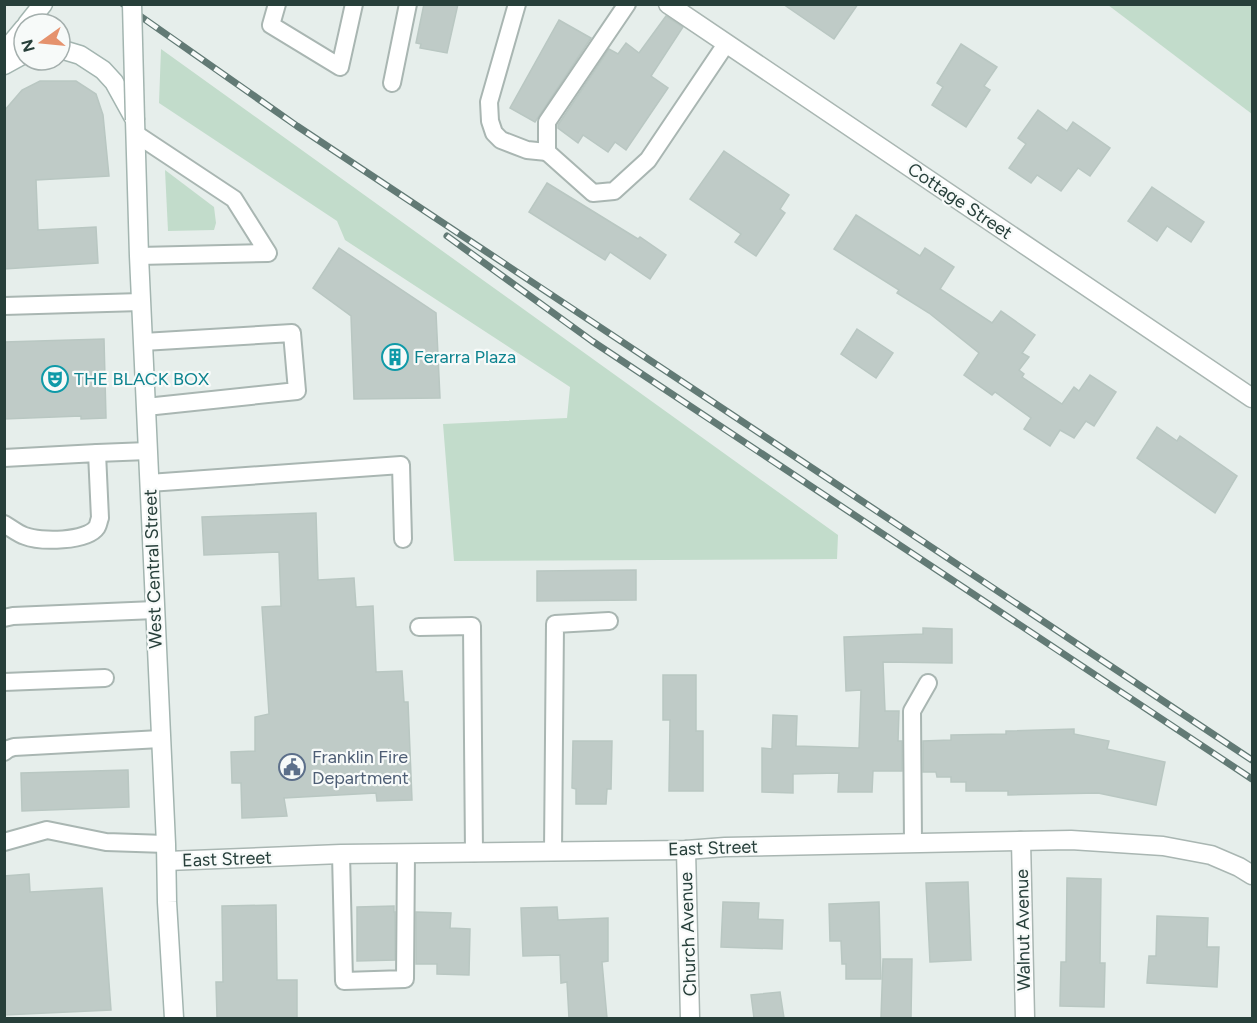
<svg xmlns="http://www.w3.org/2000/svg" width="1257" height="1023" viewBox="0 0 1257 1023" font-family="Figtree,sans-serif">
  <rect width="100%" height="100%" fill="#e6eeeb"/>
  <g fill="#c2dccb">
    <path d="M1108,5H1252V114Z"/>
    <path d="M161,49L838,535L837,559L454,561L443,424L567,418L570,387L345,240L337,221L159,103Z"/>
    <path d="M165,170L214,207L216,223L214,230L168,231Z"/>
  </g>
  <g fill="#bfcbc7" stroke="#b9c7c2" stroke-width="1.5">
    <path d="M424,4H458L447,53L420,48L421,44L416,43Z"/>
    <path d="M783,4H858L834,39Z"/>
    <path d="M666,16L683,27L651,76L668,88L626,150L615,142L608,152L583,135L578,143L558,128V125L609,49L618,54L626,43L639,53Z"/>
    <path d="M559,20L591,38L535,122L510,108Z"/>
    <path d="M961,44L997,67L984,86L990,90L966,127L932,105L943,87L937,83Z"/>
    <path d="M40,81H76L96,94L103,115L109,176L36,180L38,230L96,227L98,263L4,269V111L22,90Z"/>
    <path d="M1038,110L1067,131L1073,122L1110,148L1090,176L1078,168L1061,191L1037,175L1031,183L1009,168L1026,144L1018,138Z"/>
    <path d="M724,151L789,195L780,209L785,213L756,256L735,242L741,234L690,199Z"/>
    <path d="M547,183L638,239L640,237L666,255L650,279L610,252L605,260L529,212Z"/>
    <path d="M1152,187L1204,222L1191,242L1167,226L1157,241L1128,221Z"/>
    <path d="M856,215L920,256L925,248L954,267L940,289L992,323L1001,311L1035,335L1022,353L1029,357L1019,370L1024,374L1022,377L1062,404L1074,387L1079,391L1090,375L1116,392L1094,426L1086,421L1074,438L1060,430L1050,446L1024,429L1031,418L995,392L992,395L964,375L979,353L929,313L897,293L899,290L834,249Z"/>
    <path d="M339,248L436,313L440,398L354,399L351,316L313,288Z"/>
    <path d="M857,329L893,353L876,378L841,354Z"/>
    <path d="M104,339L106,418L81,419V416L4,419V342Z"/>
    <path d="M1157,427L1177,441L1180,436L1237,476L1215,513L1137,458Z"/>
    <path d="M316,513L318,580L354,578L356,607L373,606L376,672L402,671L404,702H408L412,800L377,801L376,793L284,798L287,816L242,818L241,783H232L231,752L255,751V717L269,714L262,607L281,606L279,552L204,555L202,517Z"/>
    <path d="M636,570V600L537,601V571Z"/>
    <path d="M923,628L952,629V663L883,662L885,711H899L898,741H902V771H873L872,792H838L839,773L793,774V793L762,792V748L772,749L773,715L797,716L796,746L859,748L861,690L846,691L844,637L923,634Z"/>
    <path d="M663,675H696V731H703V791H669L670,720H663Z"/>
    <path d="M1074,729V734L1109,741L1107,749L1165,762L1156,805L1098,793L1008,795V791H966V782H951V777H937L936,772H923V741L951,740V735L1006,734V731Z"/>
    <path d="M573,741H612L611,789H607L606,804H576V789L572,788Z"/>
    <path d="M128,770L129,807L22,811L21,773Z"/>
    <path d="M29,874L30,892L102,888L111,1010L4,1015V876Z"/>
    <path d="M1067,878L1101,879L1100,963H1105L1104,1007L1060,1006L1061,962H1066Z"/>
    <path d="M968,882L971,960L930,962L926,883Z"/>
    <path d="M723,902L759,903L758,919L783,920L782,949L721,947Z"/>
    <path d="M879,902L881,979H846V964H842L841,941H830L829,904Z"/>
    <path d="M276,905L277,980H297V1018H217L216,982H223L222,906Z"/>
    <path d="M394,906V912H395V960L357,961V907Z"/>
    <path d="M557,907L558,920L608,918V961L602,962L607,1018H569L567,982L561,983L560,955L523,956L521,908Z"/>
    <path d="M416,912L451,913L450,928L470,929L469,975L437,974V964H416Z"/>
    <path d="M1157,916L1208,918L1207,947H1219L1217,987L1147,983L1149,956H1156Z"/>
    <path d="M883,959H912L911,1018H881Z"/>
    <path d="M780,992L784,1018H754L751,995Z"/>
  </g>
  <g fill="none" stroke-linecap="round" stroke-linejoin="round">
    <defs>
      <g id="service">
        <path d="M277,4L271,25L340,67L354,4"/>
        <path d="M517,4L489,102L490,121L494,133L501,140L527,150L547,152"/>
        <path d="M627,4L547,122V152L593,193L614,191L648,160L726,44"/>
        <path d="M392,83L408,4"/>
        <path d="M136,134L234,199L268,253L139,256"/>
        <path d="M4,306L141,302"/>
        <path d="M143,342L292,333L297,391L146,407"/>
        <path d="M97,453L148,451"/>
        <path d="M4,458L97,453L100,518C99,520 98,526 97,527C87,542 40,542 25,536C18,534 11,528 4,524"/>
        <path d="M149,483L401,465L403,539"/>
        <path d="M4,618L13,616L155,610"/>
        <path d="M419,627L472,626L474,853"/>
        <path d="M4,682L105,678"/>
        <path d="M4,752L8,749L14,747L160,739"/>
        <path d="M4,842L47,830L106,842L166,844"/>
        <path d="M913,843L912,711L928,683"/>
        <path d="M553,852L555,624L609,621"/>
        <path d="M341,854L344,981L405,979L406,853"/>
      </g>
      <g id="minor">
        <path d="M1021,841L1025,1018"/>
        <path d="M686,850L690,1018"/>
        <path d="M167,861L341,854L686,850L725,847L1071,840L1163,846L1211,855L1239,867L1252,875"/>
      </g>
      <path id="tertiary" d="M668,4L1252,398"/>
      <g id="secondary">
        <path d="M27,24L43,4"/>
        <path d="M60,49L80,55L103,70L114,82L135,120L139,256L166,844L167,902L174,1018"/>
        <path d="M4,52L24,28"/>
        <path d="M4,65L24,54"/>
      </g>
    </defs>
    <use href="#service" stroke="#a9b6b2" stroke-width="20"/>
    <use href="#minor" stroke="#a9b6b2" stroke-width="21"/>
    <use href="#tertiary" stroke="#a9b6b2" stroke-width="21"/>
    <use href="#secondary" stroke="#a3b5b0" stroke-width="21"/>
    <use href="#service" stroke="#fff" stroke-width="16"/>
    <use href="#minor" stroke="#fff" stroke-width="18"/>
    <use href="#tertiary" stroke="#fff" stroke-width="18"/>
    <use href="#secondary" stroke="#fff" stroke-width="18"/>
    <defs>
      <g id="rail">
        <path d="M123,4L297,126L1252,760"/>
        <path d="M447,236L592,341L1252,779"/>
      </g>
    </defs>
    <use href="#rail" stroke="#627a75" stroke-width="7"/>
    <use href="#rail" stroke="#f7faf9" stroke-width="4.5" stroke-dasharray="14" stroke-linecap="butt"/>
    <defs>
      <path id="secondary-bridge" d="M132,4L135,120"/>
    </defs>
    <use href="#secondary-bridge" stroke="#a3b5b0" stroke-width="21" stroke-linecap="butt"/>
    <use href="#secondary-bridge" stroke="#fff" stroke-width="18"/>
  </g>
  <defs>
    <symbol id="building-ring" viewBox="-11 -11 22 22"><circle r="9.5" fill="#f7faf9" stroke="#0f9aa8" stroke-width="1.5"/><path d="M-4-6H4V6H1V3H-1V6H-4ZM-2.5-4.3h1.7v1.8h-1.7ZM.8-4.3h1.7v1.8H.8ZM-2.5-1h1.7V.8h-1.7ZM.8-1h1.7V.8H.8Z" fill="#0f9aa8"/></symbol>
    <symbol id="theatre-ring" viewBox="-11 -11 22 22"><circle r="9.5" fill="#f7faf9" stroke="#0f9aa8" stroke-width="1.5"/><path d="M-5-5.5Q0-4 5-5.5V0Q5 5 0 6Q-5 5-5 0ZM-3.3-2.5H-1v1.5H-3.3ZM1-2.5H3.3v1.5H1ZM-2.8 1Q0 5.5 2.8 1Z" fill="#0f9aa8"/></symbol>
    <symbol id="civic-ring" viewBox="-11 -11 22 22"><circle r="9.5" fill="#f7faf9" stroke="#5c6f8a" stroke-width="1.5"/><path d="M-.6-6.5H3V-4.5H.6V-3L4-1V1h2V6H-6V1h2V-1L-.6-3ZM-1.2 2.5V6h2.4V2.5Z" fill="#5c6f8a"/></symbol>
  </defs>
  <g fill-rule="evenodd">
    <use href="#building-ring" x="380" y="342" width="30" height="30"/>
    <use href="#theatre-ring" x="40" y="364" width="30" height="30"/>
    <use href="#civic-ring" x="277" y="752" width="30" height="30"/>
  </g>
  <g text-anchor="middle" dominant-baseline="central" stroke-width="4.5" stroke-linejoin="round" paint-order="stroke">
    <g font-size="18" fill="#273f3a" stroke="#f7faf9">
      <text transform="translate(960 201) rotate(34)">Cottage Street</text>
      <text transform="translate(153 569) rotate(-92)">West Central Street</text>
      <text transform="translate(713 848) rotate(-2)">East Street</text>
      <text transform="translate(227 859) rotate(-2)">East Street</text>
      <text transform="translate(1023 930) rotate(-91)">Walnut Avenue</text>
      <text transform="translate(688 934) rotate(-92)">Church Avenue</text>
    </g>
    <g font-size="18" fill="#0d838f" stroke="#f7faf9" text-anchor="start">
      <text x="414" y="357">Ferarra Plaza</text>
      <text x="74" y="379">THE BLACK BOX</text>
    </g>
    <g font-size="18" fill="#4e5e75" stroke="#f7faf9" text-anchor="start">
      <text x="312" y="757">Franklin Fire<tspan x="312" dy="21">Department</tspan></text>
    </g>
  </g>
  <rect width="1257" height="1023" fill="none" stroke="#273f3a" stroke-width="12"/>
  <g transform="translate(42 42) rotate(255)"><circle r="28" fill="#f7faf9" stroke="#a4afad" stroke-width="1.5"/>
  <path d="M0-4.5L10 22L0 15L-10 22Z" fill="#e5926d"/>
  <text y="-9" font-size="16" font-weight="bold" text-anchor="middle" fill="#273f3a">N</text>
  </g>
</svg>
